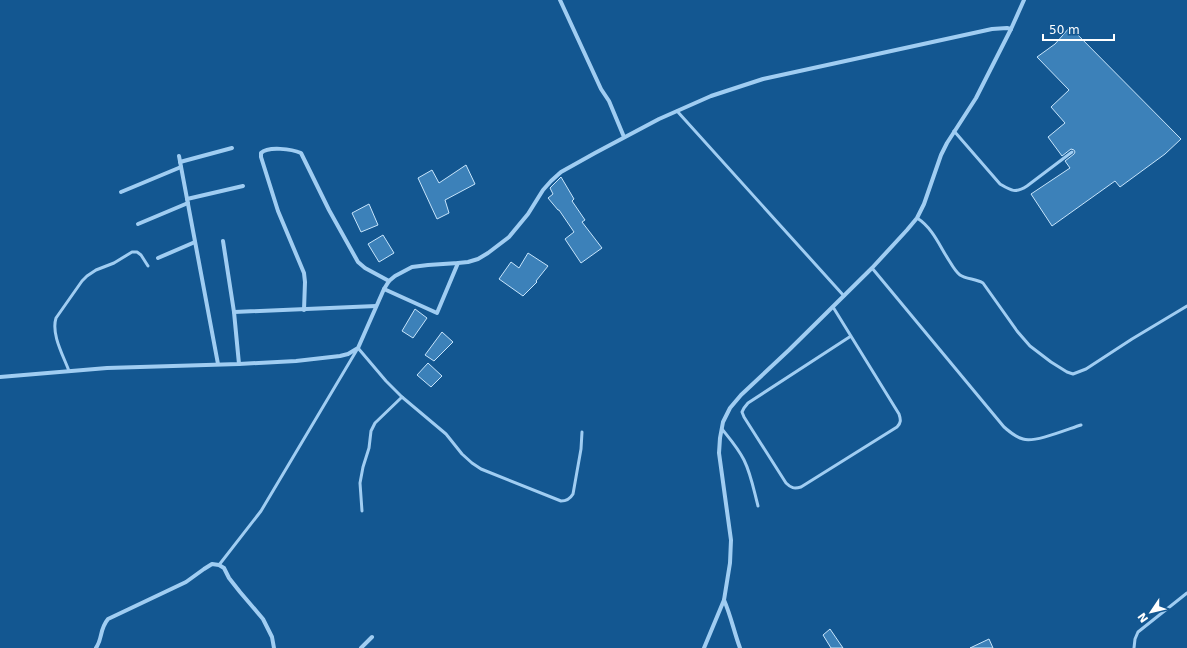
<svg xmlns="http://www.w3.org/2000/svg" width="1187" height="648" viewBox="0 0 1187 648" font-family="'DejaVu Sans',sans-serif">
  <rect width="100%" height="100%" fill="#135791"/>
  <g fill="#3c81b9" stroke="#c7e5fc">
    <path d="M1070,27L1181,139L1165,154L1120,187L1115,181L1052,226L1031,194L1070,168L1065,161L1074,154L1075,152L1074,150L1071,149L1062,156L1048,137L1065,123L1051,107L1069,90L1037,57L1055,44Z"/>
    <path d="M466,165L475,184L445,200L449,213L437,219L418,178L432,170L439,183Z"/>
    <path d="M561,177L574,199L572,201L585,220L582,222L602,248L581,263L565,239L574,232L559,210H558L548,198L553,194L550,188Z"/>
    <path d="M369,204L378,225L361,232L352,213Z"/>
    <path d="M383,235L394,253L379,262L368,244Z"/>
    <path d="M528,253L548,266L536,281L537,282L523,296L499,279L511,262L519,268Z"/>
    <path d="M415,309L427,318L413,338L402,331Z"/>
    <path d="M442,332L453,342L434,361L425,355Z"/>
    <path d="M428,363L442,376L431,387L417,375Z"/>
    <path d="M830,629L843,648H831L823,635Z"/>
    <path d="M989,639L993,648H970Z"/>
  </g>
  <g fill="none" stroke-linecap="round" stroke-linejoin="round">
    <g stroke="#a0cdf2" stroke-width="3">
      <path d="M677,111L844,296"/>
      <path d="M954,131L1000,184C1010,190 1015,194 1027,186L1072,152"/>
      <path d="M917,218C933,228 940,247 950,262C953,267 956,272 960,275C966,279 976,279 983,283L1017,331L1030,346L1051,362L1067,372L1073,374L1086,369L1132,339L1187,306"/>
      <path d="M872,268L1004,427C1010,432 1015,437 1023,439C1035,443 1068,429 1081,425"/>
      <path d="M833,307L899,414C901,420 901,423 897,427L801,487C794,489 791,488 786,483L744,417L742,412L744,408L748,403L851,336"/>
      <path d="M69,371C63,355 51,334 56,318L82,281L87,276L96,270L114,263L132,252H137L141,255L148,266"/>
      <path d="M722,429C730,439 738,448 744,460C751,474 754,491 758,506"/>
      <path d="M362,511L360,483L363,467L369,448L371,431L375,423L402,397"/>
      <path d="M219,565L261,511L358,348L386,381L402,397L446,434L462,454L472,463L481,469L561,501C567,501 570,499 573,494L581,449L582,432"/>
      <path d="M1134,648L1135,639L1138,632L1187,593"/>
    </g>
    <g stroke="#a0cdf2" stroke-width="4">
      <path d="M560,0L601,89L609,101L624,137"/>
      <path d="M179,156L218,364"/>
      <path d="M180,162L232,148"/>
      <path d="M121,192L181,167"/>
      <path d="M187,199L243,186"/>
      <path d="M138,224L188,203"/>
      <path d="M223,241L234,312L239,364"/>
      <path d="M158,258L195,242"/>
      <path d="M384,289L437,313L458,263"/>
      <path d="M304,310L305,282L304,273L278,211L261,157V153C268,146 292,149 301,153L329,210L358,262L365,268L389,281"/>
      <path d="M234,312L376,306"/>
      <path d="M0,377L107,368L239,364L296,361L340,356L348,354L358,348L384,289L389,281L395,276L412,267L428,265L458,263L468,262L478,259L488,253L509,237L528,214L543,190L551,181L561,172L595,153L659,119L711,96L763,79L992,29L1007,28L1011,29"/>
      <path d="M724,600C731,616 734,632 740,648"/>
      <path d="M96,648C103,638 99,630 108,619L186,582L204,569L212,564L219,565L224,568L229,578L240,592L263,619L272,637L274,648"/>
      <path d="M361,648L372,637"/>
      <path d="M704,648L724,600L730,563L731,540L719,453L720,438L723,422L730,408L741,395L789,350L872,268L907,230L917,218L924,204L941,155L947,143L976,98L1011,29L1024,0"/>
    </g>
  </g>
  <g transform="translate(1151 612) rotate(235)" stroke="#135791" stroke-width="3" paint-order="stroke">
  <path d="M0-3L7 15L0 10L-7 15Z" fill="#ffffff"/>
  <text y="-6" font-size="11" font-weight="bold" text-anchor="middle" fill="#ffffff">N</text>
  </g>
  <path d="M1043 34v6h71v-6" fill="none" stroke="#ffffff" stroke-width="2"/>
  <text x="1049" y="34" font-size="12" fill="#ffffff" stroke="#135791" stroke-width="3" paint-order="stroke">50 m</text>
</svg>
